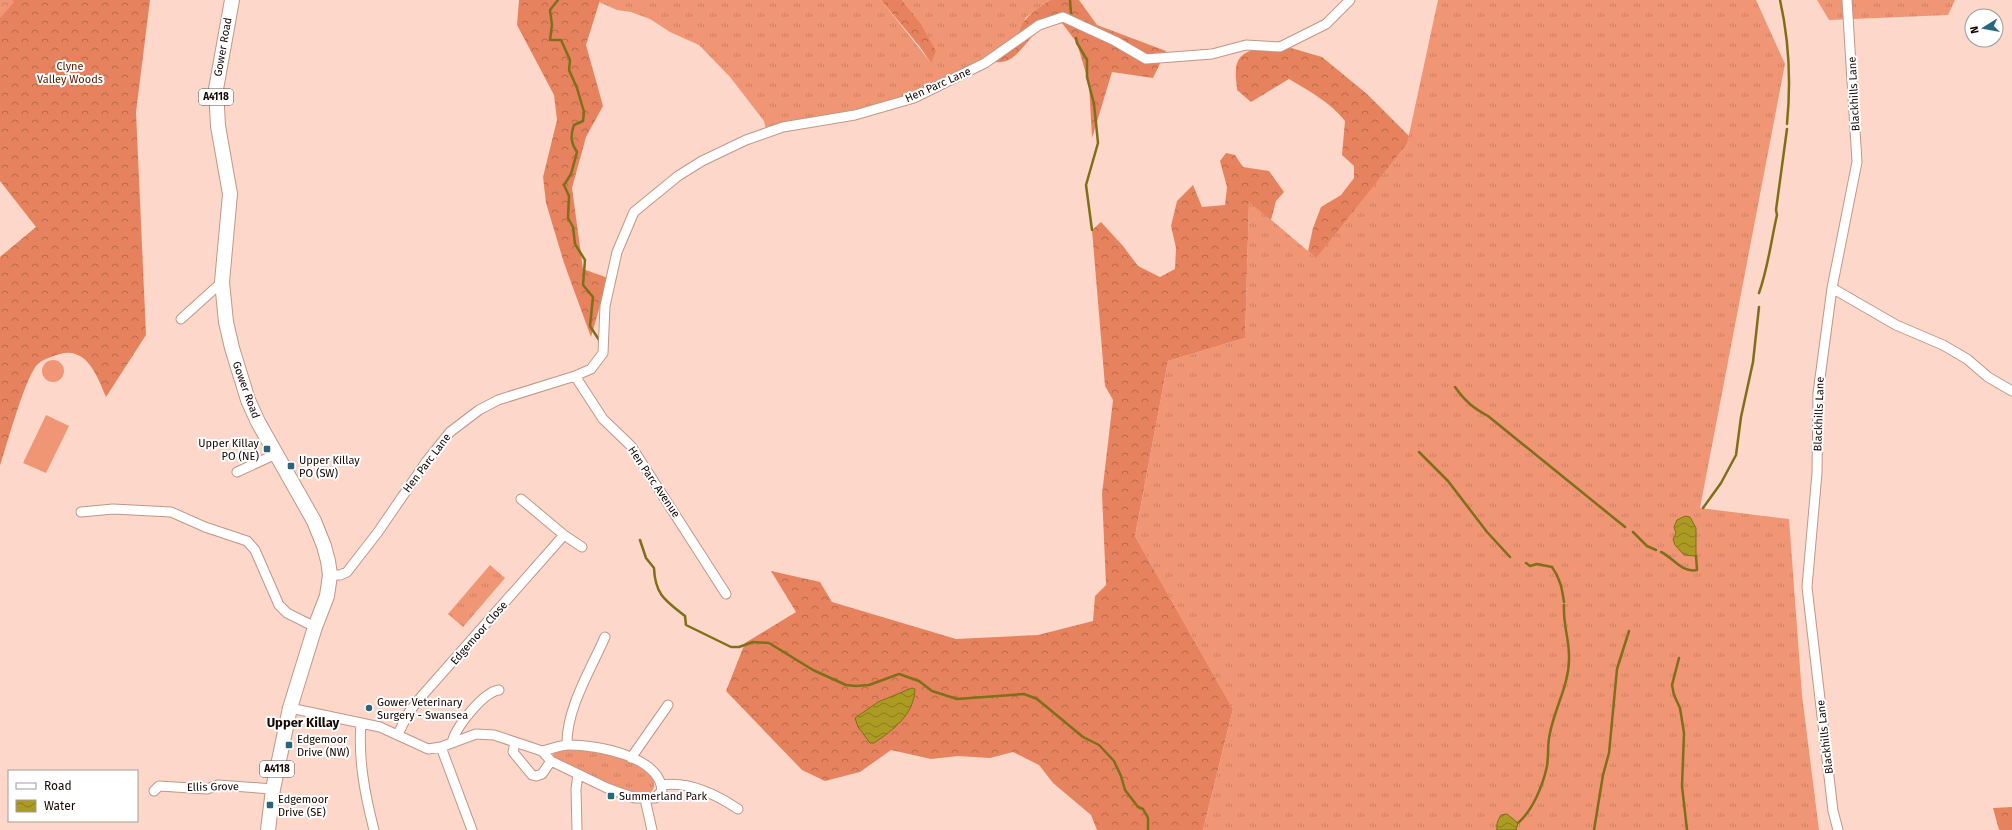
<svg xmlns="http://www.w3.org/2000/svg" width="2012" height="830" viewBox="0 0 2012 830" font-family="'Fira Sans',sans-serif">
	<defs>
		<pattern id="grass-tufts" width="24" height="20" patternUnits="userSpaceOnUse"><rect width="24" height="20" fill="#f09675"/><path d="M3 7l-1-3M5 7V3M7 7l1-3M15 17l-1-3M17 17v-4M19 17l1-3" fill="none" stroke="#cd8064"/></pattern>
		<pattern id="forest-crowns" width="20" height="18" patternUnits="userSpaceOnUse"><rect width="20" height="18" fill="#e6835e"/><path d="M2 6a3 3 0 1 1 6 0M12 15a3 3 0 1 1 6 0" fill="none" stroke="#b9694b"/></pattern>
		<pattern id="park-crowns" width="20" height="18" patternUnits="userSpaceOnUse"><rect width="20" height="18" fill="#f09675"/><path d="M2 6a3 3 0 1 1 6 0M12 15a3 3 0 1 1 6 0" fill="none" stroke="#cd8064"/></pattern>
		<pattern id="water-waves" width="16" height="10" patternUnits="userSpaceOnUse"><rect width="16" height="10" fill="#ac9b23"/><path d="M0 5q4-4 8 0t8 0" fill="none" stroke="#8b7c1c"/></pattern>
	</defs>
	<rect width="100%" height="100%" fill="#fdd8ca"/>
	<path fill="url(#grass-tufts)" d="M600,0H881L931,63L919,21L902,0H1050L1026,17L1018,37L971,67L929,87L900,99L867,107L766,129L764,121L730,77L699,45L670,32L650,19L631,12L617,10L599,2Z
		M1438,0H1756L1785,64L1700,508L1789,519L1802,695L1819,830H1203L1233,709L1135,536L1168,361L1245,338L1249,201L1315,257L1407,144Z
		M1817,0H1955L1948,15L1829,20Z
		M490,565L505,578L463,627L448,614Z
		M569,748C598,752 624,755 648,773C656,779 657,791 646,795C639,796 634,794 628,792L554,758L553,752Z"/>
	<path fill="url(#forest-crowns)" d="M0,0H150L136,112L146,335L106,397C98,378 87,346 60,354C53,356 43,359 38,364C26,374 6,448 0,466V257L36,227L0,181Z
		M519,0H600L586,45L603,106L586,137L572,188L583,269L608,278L591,337L564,263L546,203L543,177L557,120L554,95L517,25Z
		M881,0H902L919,21L936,51L931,63L920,47Z
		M1050,0H1079L1097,25L1166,51L1153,78L1112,72L1092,138L1089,84L1077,43L1062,23C1056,25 1047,26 1041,29C1025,39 1017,65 995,62L1018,44C1018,19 1032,13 1050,0Z
		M1291,48L1322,57L1367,94L1409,136L1407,144L1316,258L1308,251L1313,228L1321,207L1341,195L1354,178V166L1342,155L1345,121C1330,102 1309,91 1289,79L1251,102L1237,90C1237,84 1235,77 1236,71C1236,43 1272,49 1291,48Z
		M1226,153L1235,155L1243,167L1269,171L1284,192L1276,201L1271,220L1249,202L1245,338L1168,361L1135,536L1233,709L1203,830H1097L1091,815L1053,783L1039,765L1013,752L990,758L958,756L931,759L891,750L860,772L825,781L802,770L726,691L745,643L796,612L771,571L820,582L832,602L956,639L1038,635L1093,621L1095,596L1106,585L1102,494L1113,400L1105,386L1092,230L1101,222L1123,246L1138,266L1160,277L1175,269L1176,248L1171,226L1177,201L1193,185L1202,207L1225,205L1227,187L1220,161Z
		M2012,807V830H1999L1993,808Z"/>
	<path fill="url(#park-crowns)" d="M0,0H12L14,2L0,18Z"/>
	<path fill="#f09675" d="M42 371a11 11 0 1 1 22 0a11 11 0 1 1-22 0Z
		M46,415L69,426L46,473L23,463Z"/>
	<path fill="url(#water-waves)" stroke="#7f6f19" d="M1685,516L1690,517L1696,528V556L1684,555L1675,545L1673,539L1676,533L1674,527L1677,520Z
		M912,688L915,689C914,715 893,730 874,743H870L858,727L855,718L878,702Z
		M1507,814L1518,823L1516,830H1497C1496,824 1498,820 1501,815Z"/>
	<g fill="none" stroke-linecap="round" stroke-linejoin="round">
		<path stroke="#7f6f19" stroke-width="2.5" d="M558,0L550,10L552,25L550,40H561L570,60L569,70L577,88L584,112L583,121L574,125C570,136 571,143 577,152L571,174L564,185L569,196L568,218L573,227L575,244L585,260L583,285L593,297L590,326L601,343
			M1070,0L1071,13
			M1780,0C1789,40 1791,83 1787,124
			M1076,38L1077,43L1087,60V77L1094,104L1096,123L1098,143L1086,185L1092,230
			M1759,293C1768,268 1771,241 1777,215L1776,210L1787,129
			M1455,387C1465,401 1473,408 1488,416L1625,527
			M1419,452L1448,481L1487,532L1510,557
			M1703,508L1721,483L1736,455L1741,417L1753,362L1759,307
			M1633,532L1647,546L1656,550
			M640,540L646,558L654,568C655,595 666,601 685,616L686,625L731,647H739L753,642L769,643L813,670L846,685L856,686L869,685L899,674L919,681L932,691L957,699L1024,694L1037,699L1083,737L1099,745L1114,761L1121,776L1125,790L1138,807L1143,809L1148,818V830
			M1661,552C1674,558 1681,573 1697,570L1696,556
			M1526,563L1530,566L1537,564L1552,567C1560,578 1562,588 1564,602
			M1679,658L1672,685L1674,695L1680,708L1684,733L1682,786L1687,830
			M1518,823C1533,810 1543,785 1547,766C1549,755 1547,744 1550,733C1555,707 1570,683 1569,656C1569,638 1563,625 1564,605
			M1594,830L1603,775L1609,753L1617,669L1629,631"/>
		<defs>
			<path id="minor" d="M1832,288L1896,325L1943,345L1967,359L1988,377L2012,391
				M181,319L222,282
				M575,376L603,419L631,446L726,594
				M237,472L276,454
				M521,499L564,535L582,547
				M81,512L113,509L171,512L205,527L247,541L255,550L279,605L287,613L315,627
				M330,575H340L347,572L378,532L426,462L450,432L479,410L498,400L575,376L591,369L603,353L605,306L617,252L634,212L678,176L702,161L746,140L783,127L855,115L914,98L985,63L1039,25L1063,17L1115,41L1146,59L1212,54L1246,45L1280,47L1326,24L1350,0
				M290,708L380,727L428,749L441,747L476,734L494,735L542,751L551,761L607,788L635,798H655L662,791C660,756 597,745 569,745C561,745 551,749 542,751
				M361,723C358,759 365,795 374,830
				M398,734L409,712L421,697L564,535
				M515,742L513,752L532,775L536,776L542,774L551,761
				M452,743C455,728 483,692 499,690
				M567,745C566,709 591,669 605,637
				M441,747L472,830
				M631,758L668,705
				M662,785C688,781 717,795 738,809
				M154,791L159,786L207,789L218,785L273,789
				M645,799L652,830
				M577,830L576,789L578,774
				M1838,830L1833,811L1807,587L1817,473L1818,393L1832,288L1857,162L1847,0"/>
			<path id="primary" d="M232,0L216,89L218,126L230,194L222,282L226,322L232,348L248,400L258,422L314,521L324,546L328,561L330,575L327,596L315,627L290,708L273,789L268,830"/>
		</defs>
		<use href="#minor" stroke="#c29686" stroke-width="11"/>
		<use href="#primary" stroke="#c29686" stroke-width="16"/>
		<use href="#minor" stroke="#fff" stroke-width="9"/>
		<use href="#primary" stroke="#fff" stroke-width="14"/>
	</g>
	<g fill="#26677b" stroke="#fff" stroke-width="1.5">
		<rect x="263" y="445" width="8" height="8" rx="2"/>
		<rect x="287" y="462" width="8" height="8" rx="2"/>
		<circle cx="369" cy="708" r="4"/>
		<rect x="285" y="741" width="8" height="8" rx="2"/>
		<rect x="607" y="792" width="8" height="8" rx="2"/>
		<rect x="266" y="801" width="8" height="8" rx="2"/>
	</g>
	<g text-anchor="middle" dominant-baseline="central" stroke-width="4" stroke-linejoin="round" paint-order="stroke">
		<g fill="#fff" stroke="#5b514f" stroke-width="1">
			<rect x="199" y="89" width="34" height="16" rx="3"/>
			<rect x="260" y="761" width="34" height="16" rx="3"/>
		</g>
		<g font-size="10" font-weight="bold" fill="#150703">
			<text x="216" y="97">A4118</text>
			<text x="277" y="769">A4118</text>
		</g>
		<g font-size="11" fill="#150703" stroke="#fff">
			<text transform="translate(223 47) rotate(-80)">Gower Road</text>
			<text transform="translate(938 85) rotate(-24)">Hen Parc Lane</text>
			<text transform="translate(1854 94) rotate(-93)">Blackhills Lane</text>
			<text transform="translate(246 390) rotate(70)">Gower Road</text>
			<text transform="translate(1819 414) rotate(-88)">Blackhills Lane</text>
			<text transform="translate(427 463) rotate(-53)">Hen Parc Lane</text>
			<text transform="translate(654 482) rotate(56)">Hen Parc Avenue</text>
			<text transform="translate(479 633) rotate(-49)">Edgemoor Close</text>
			<text transform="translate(1825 737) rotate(-97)">Blackhills Lane</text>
			<text transform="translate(213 787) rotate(-1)">Ellis Grove</text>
		</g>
		<g font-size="11" fill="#551700" stroke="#fff">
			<text x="70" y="66">Clyne<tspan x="70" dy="13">Valley Woods</tspan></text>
		</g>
		<g font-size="11" fill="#150703" stroke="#fff" text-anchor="start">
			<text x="259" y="443" text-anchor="end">Upper Killay<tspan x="259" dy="13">PO (NE)</tspan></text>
			<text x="299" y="460">Upper Killay<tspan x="299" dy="13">PO (SW)</tspan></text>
			<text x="377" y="702">Gower Veterinary<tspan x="377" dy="13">Surgery - Swansea</tspan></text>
			<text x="297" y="739">Edgemoor<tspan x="297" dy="13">Drive (NW)</tspan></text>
			<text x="619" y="796">Summerland Park</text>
			<text x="278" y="799">Edgemoor<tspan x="278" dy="13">Drive (SE)</tspan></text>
		</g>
		<g font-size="13" font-weight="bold" fill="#150703" stroke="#fff">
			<text x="303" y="722">Upper Killay</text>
		</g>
	</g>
	<rect x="8" y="770" width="130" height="52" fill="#ffffff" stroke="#a19c9a"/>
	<rect x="16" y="783" width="20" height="6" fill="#ffffff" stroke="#a19c9a"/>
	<text x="44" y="790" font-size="12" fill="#150703">Road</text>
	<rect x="16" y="800" width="20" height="12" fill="url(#water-waves)" stroke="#a19c9a"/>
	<text x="44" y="810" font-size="12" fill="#150703">Water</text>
	<g transform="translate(1984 28) rotate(259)"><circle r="19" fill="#ffffff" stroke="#a19c9a"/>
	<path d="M0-3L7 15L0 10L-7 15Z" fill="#26677b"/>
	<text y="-6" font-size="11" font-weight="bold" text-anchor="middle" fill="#150703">N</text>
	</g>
</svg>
